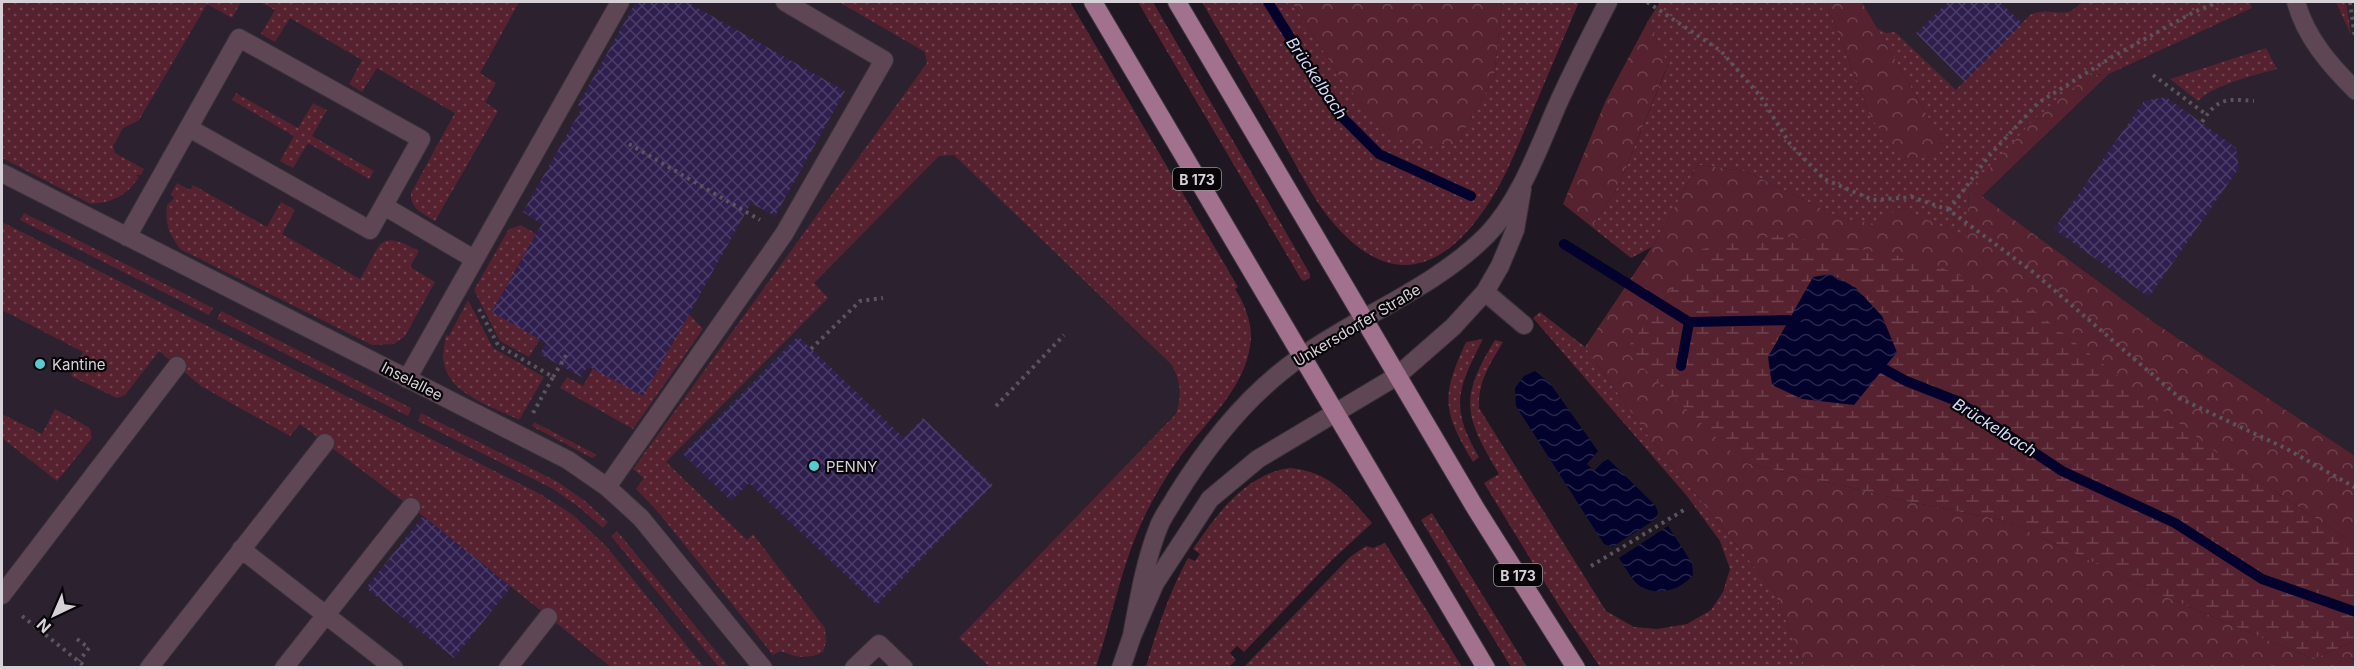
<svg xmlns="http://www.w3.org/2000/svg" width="2357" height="669" viewBox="0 0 2357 669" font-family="Inter,sans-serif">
	<defs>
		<pattern id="grass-dots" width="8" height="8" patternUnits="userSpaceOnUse" patternTransform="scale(1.5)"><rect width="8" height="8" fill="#572230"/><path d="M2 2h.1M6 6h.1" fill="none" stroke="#6e414d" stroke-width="1.8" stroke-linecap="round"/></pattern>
		<pattern id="forest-crowns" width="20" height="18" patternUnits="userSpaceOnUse" patternTransform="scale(1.5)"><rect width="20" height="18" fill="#572230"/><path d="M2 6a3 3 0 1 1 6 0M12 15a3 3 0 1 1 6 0" fill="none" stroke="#6e414d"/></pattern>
		<pattern id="wetland-marsh" width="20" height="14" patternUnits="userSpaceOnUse" patternTransform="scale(1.5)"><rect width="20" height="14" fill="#572230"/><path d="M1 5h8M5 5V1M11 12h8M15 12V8" fill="none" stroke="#6e414d"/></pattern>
		<pattern id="water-waves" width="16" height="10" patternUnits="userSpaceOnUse" patternTransform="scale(1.5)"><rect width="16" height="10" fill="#03022c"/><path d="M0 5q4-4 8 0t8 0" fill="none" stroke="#27264a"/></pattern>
		<pattern id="building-cross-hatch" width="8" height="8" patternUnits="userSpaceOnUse" patternTransform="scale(1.5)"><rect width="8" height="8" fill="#2e1f4f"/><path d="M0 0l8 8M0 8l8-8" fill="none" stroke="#4c3e68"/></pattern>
	</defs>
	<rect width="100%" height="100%" fill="#1f1822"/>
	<path fill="#2b212f" d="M2,2H1030L1225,307L1159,472L1084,667H2Z
		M1862,2H2177L1947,150Z
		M2250,2H2355V456L2155,323L1982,196L2109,74L2252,8Z"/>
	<path fill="url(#grass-dots)" d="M2,2H241L232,18L207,4L139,120L123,128L113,146L115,153L144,169L141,175H136L139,177C126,196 114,202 91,204L2,158Z
		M260,2H519L480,73L496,83L485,102L498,111L435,221C423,213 410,209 411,193L455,113L377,68L362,92L349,84L362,60L290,18L275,42L261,34L275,10Z
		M839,2H1070L1238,287L1235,289C1245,304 1254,327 1250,346C1244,387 1211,417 1186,449C1171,468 1158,490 1147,511C1122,561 1113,615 1096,667H990L959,638L1176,414C1182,396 1181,382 1172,365L954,155L939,156L814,283L828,298L666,462L747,540L753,534L825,628L826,642L823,652C807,660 796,657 780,651L773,655L659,513L636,489L644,478L633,469L927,63L925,52Z
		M1138,2H1153L1310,274V278L1304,281L1301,279Z
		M1202,2H1292L1338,74L1456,145L1494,78L1502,2H1579C1563,39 1547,77 1531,115C1519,143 1507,175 1490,201C1439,281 1381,288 1323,210C1306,186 1292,157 1277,131C1252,88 1227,45 1202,2Z
		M1660,2H1826L1871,118L1947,150L1877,28L1886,33L1895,32L1956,90L2030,15C2047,7 2057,16 2071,11C2075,9 2079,4 2083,2H2250L2252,8L2109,74L2090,75L1969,191L1967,238L1900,208L1875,225L1841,218L1745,171L1698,165L1652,247L1631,258L1592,227L1619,185L1668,65L1648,21Z
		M2336,2H2346L2351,35Z
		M2266,48L2277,69C2255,75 2213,85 2198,101L2170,79Z
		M236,93L298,128L313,103L327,110L312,136L374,171L369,179L308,143L293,168L280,161L294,136L232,100Z
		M177,183L190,190L193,185L267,227L281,202L295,210L282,234L360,279C382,246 375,227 419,251L410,267L435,282L405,336L394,344L372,345L180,249C169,233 165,226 167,205L174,198L171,194Z
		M24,213L213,308L209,315L20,220Z
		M2,222L542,495L573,515L606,546L704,667H611L423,516L300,424L290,436L201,386L159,351L125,395L117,398L71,376L83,352L2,310Z
		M521,225L536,234L492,311L540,339L529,357L500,341L474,290L509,229Z
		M468,300L493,348L544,377L519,420C492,406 446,394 443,358C443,351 445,342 446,335L449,336Z
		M221,311L411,408L408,416L217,319Z
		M1540,312L1585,347L1646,433L1774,591L1805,667H1600L1558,604L1484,483L1499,474C1465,416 1458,400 1495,340L1503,342C1490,364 1478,381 1479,408L1606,611L1634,627L1657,629L1687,624L1711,610L1723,592L1730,569L1720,541L1687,496L1533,318Z
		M689,314L703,329L633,429L560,388L567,377L583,386L593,368L643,396Z
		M1483,339C1458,388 1449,407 1479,457L1473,462C1442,410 1441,397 1466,342Z
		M55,409L90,428L92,438L57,481L2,438V414L42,434Z
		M421,413L558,482L585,501L608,522L603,528L579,507L553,489L418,421Z
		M534,422L597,455L592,458L532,426Z
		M1290,468C1330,472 1347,494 1372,523L1333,559L1244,652L1237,646L1230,653L1236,660L1229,667H1146C1157,629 1169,593 1188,558L1195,561L1200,554L1193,549C1217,514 1245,474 1290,468Z
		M1432,513L1527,667H1511L1421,520Z
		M617,531L729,667H719L611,536Z
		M1385,543L1462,667H1244L1350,557L1366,546L1373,548Z"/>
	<path fill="url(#forest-crowns)" d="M1292,2H1502L1494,78L1456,145L1424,147L1385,135L1338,74Z
		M1826,2H1862L1947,150L1906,163L1871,118Z
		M1648,21L1668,64L1619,185L1592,227L1563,204L1606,100Z
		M2109,74L1982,196L2155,323L2355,456V544L2225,459L1779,235L1742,462L1911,502L2007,521L2164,596L2313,659L2355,641V667H1805L1774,591L1646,433L1585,347L1652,247L1698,165L1745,171L1841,218L1875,224L1900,208L1967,237L1969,191L2034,119L2090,75Z"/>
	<path fill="url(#wetland-marsh)" d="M1779,235L1922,260L2019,299L2225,459L2355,544V641L2313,659L2164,596L2007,521L1911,502L1742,462L1625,351L1702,249Z"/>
	<path fill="url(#water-waves)" d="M1831,274L1856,288L1882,316L1897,352L1854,405L1802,399L1772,385L1768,357L1813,277Z
		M1535,371L1549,382L1598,451L1587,464L1594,471L1607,458L1655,505L1658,512L1656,519L1612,547L1604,544L1516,406L1515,388L1524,376Z
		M1668,526L1692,563L1693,575C1680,592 1651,598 1635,582C1629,575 1624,565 1619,558Z"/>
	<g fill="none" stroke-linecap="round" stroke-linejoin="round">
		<path stroke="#03022c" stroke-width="10" d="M1268,2L1336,111L1379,154L1471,196
			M1564,244L1689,322L1788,320L1798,326
			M1871,362L1906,381L1957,401L2062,471L2175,523L2262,579L2356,612
			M1681,366L1689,322"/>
	</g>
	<path fill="url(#building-cross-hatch)" d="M636,2H687L845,91L775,216L751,203L643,396L588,366L581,377L540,354L546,343L492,312L542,224L523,212L582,108L578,105Z
		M1948,2H2000L2022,23L1964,81L1916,33Z
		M2166,97L2236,148L2239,168L2149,297L2054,229L2144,101Z
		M798,336L904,438L923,418L993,485L877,605L749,483L731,501L683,454Z
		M423,516L511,587L454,658L366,588Z"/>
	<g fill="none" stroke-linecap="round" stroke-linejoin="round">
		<defs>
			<path id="minor" d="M2296,2C2306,38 2330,65 2356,91
				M2,173L568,460L607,487L641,518L763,668
				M384,206L474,259
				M127,237L239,38L421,139L370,230L189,128
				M1485,292L1524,325
				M407,379L620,2
				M607,487L784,234L884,60L785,2
				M241,549L394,668
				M2,595L177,366
				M1132,636C1139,598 1145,561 1159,526C1163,516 1170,507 1175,498C1207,446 1250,392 1301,357C1362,314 1434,288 1487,235C1519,202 1538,150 1556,108C1572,72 1590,37 1608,2
				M149,668L325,443
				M284,668L411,507
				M508,668L548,617
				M854,668L879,644L904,668
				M1121,668L1132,636L1155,583L1210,499L1258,459L1397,376L1453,327L1485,292L1500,266L1515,230L1522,189"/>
			<path id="major" d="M1093,2L1486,668
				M1177,2L1476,509L1576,668"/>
		</defs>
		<use href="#minor" stroke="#39323b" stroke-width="20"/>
		<use href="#major" stroke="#39323b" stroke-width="20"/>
		<path stroke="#5a545d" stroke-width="4" stroke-dasharray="3 4.5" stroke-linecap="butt" d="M1647,2L1721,51L1761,97L1790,144L1824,179L1873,200L1912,197L1949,210L2033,272L2181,399L2285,448L2356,488
			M2350,2L2355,38
			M2153,75L2207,115
			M2202,122C2218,97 2227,99 2254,101
			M629,144L760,220
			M1949,210L1988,157L2038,103L2112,57L2194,12L2218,2
			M479,309L498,345L553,377L533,413
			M811,349L860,301L883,298
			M553,377L567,354
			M996,406L1064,335
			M1591,566L1684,510
			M22,616L87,668
			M77,639L89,648L79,661"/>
		<use href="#minor" stroke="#5e4654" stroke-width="18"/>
		<use href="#major" stroke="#a1718e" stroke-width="18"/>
	</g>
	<g fill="#51ccd3" stroke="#070508" stroke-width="2">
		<circle cx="40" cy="364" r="6"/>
		<circle cx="814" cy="466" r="6"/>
	</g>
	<g text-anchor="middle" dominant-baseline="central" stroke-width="4.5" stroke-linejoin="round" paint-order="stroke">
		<g fill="#070508" stroke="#989399" stroke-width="1.5">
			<rect x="1173" y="168" width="48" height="22" rx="4.5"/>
			<rect x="1494" y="564" width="48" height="22" rx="4.5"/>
		</g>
		<g font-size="14" font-weight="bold" fill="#d6d0d7">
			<text x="1197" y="179">B 173</text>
			<text x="1518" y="575">B 173</text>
		</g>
		<g font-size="15" fill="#d6d0d7" stroke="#070508">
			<text transform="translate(1357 325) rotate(-31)">Unkersdorfer Straße</text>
			<text transform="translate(412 381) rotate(27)">Inselallee</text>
		</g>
		<g font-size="15" fill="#d6d0d7" stroke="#070508" text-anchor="start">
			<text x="52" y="364">Kantine</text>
			<text x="826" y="466">PENNY</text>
		</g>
		<g font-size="16" font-style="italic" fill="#d1dbfb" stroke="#070508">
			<text transform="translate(1317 78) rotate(56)">Brückelbach</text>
			<text transform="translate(1995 427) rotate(32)">Brückelbach</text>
		</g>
	</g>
	<rect width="2357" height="669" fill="none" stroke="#d6d0d7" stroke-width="6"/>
	<g transform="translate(54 615) rotate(224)" stroke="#070508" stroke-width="4.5" paint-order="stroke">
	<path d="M0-4.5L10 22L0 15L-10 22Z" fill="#d6d0d7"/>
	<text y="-9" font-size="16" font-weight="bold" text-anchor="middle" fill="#d6d0d7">N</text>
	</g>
</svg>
